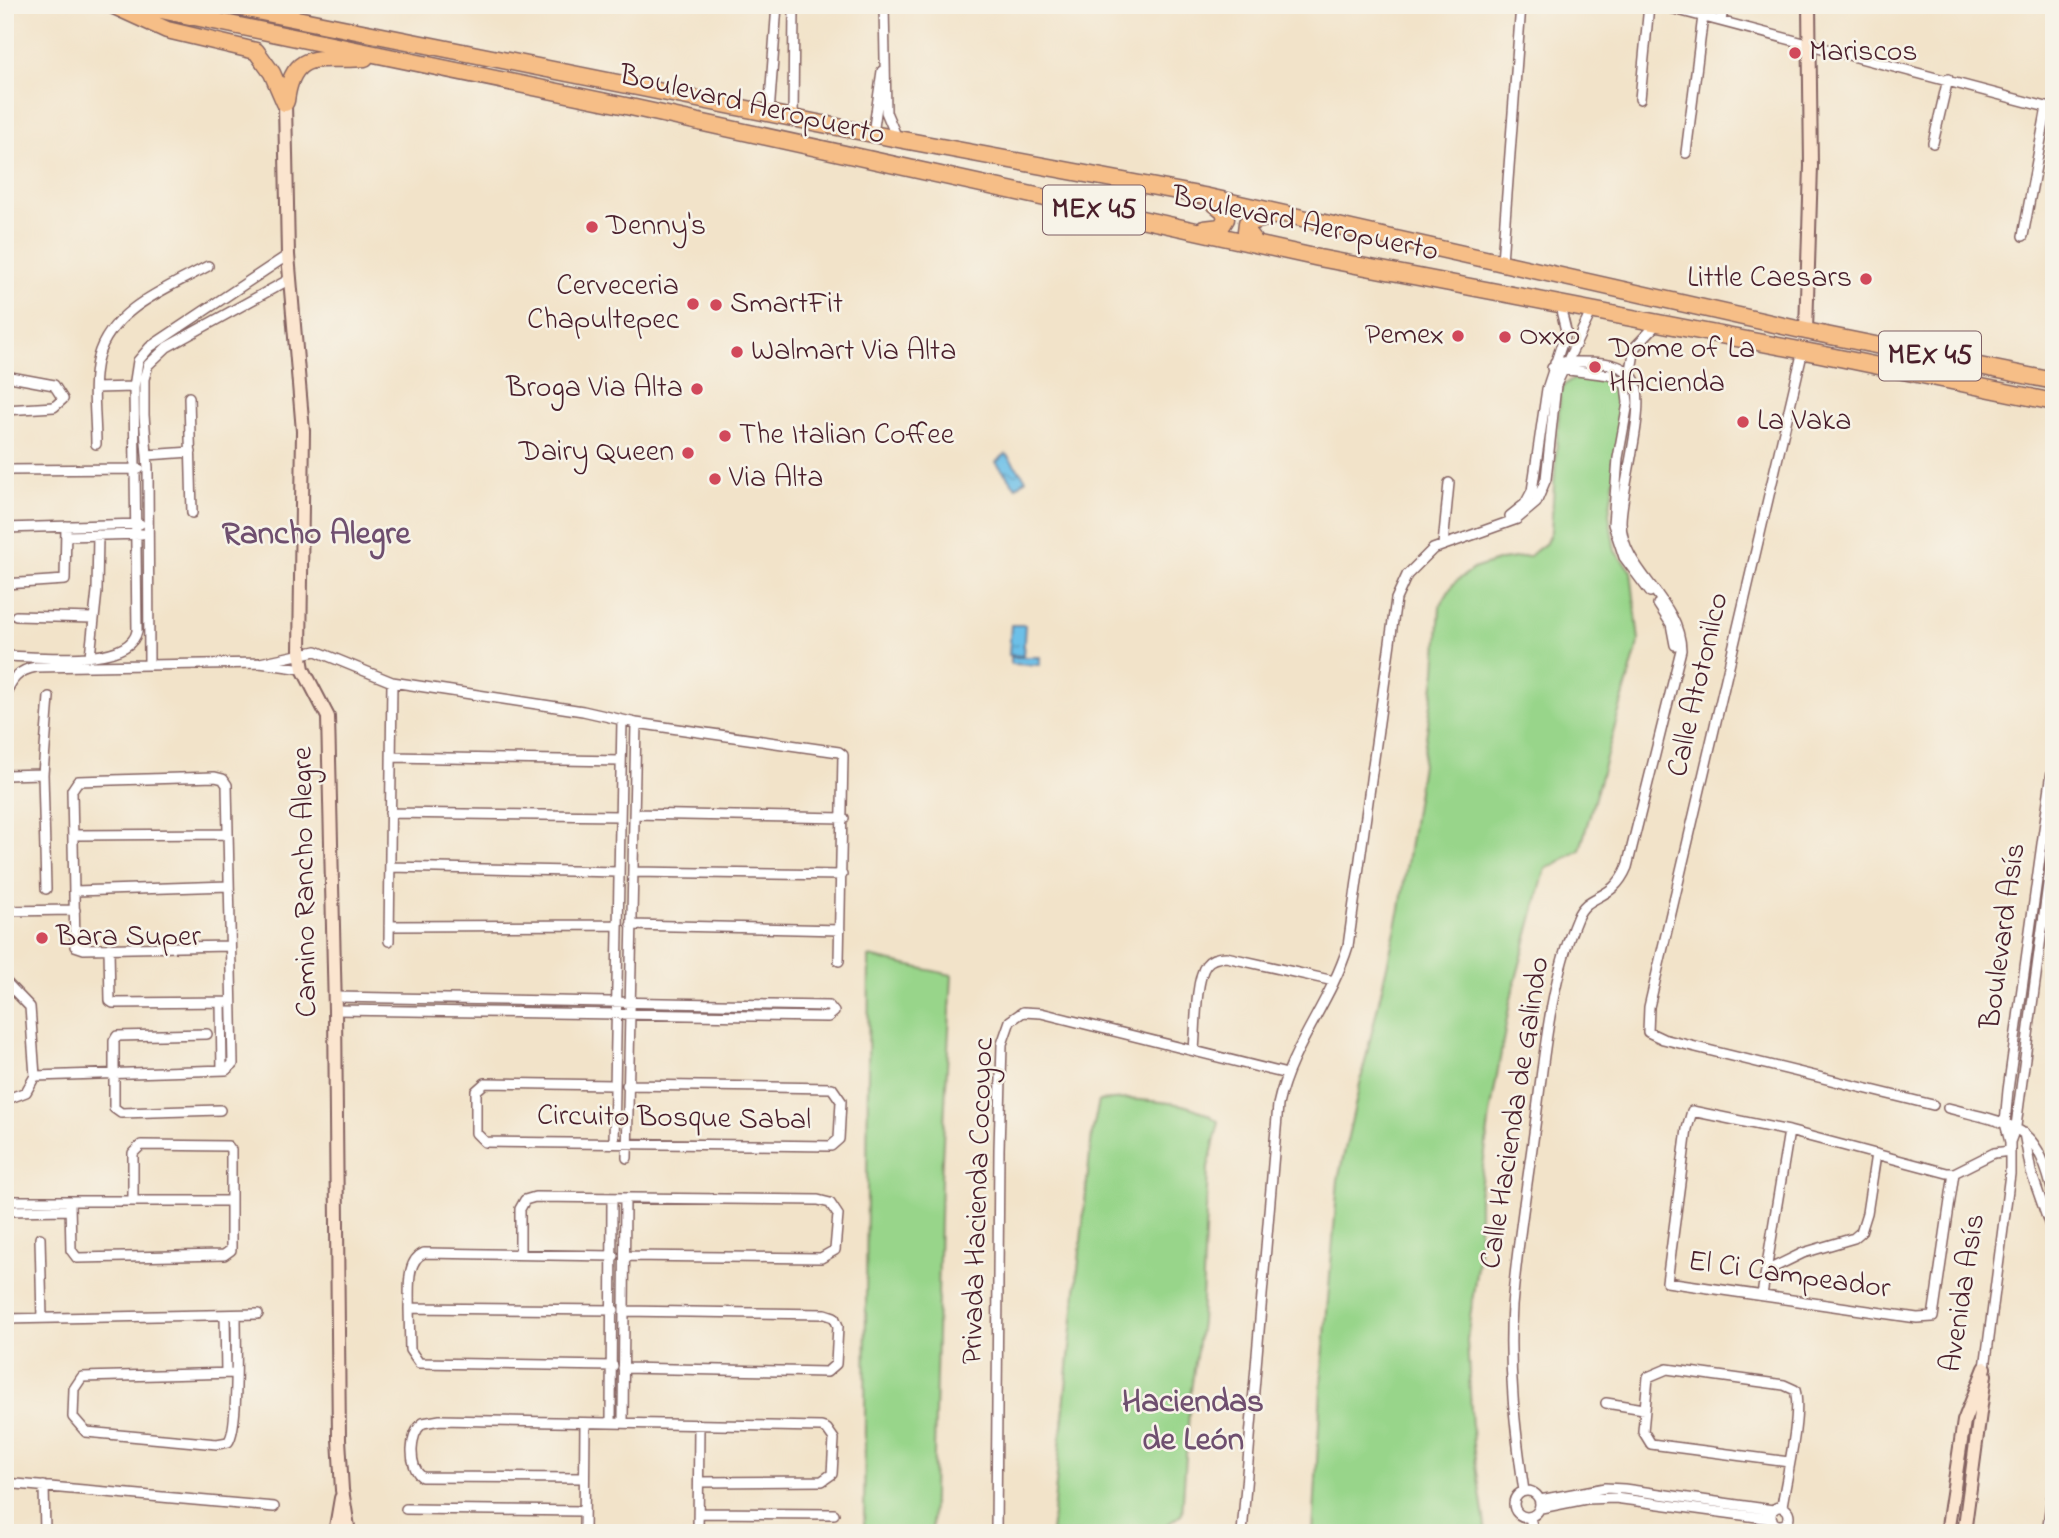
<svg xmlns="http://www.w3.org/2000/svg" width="2059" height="1538" viewBox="0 0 2059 1538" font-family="'Indie Flower',sans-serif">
	<defs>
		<pattern id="water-ripples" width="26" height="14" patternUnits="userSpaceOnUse" patternTransform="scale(1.75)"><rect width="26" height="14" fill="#6cc0e8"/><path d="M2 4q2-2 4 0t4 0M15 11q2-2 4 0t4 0" fill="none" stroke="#5b9bbc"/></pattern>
	</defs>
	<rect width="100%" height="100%" fill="#f7f3e8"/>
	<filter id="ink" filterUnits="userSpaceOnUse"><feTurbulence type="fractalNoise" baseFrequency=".0143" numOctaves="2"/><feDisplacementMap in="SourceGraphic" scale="14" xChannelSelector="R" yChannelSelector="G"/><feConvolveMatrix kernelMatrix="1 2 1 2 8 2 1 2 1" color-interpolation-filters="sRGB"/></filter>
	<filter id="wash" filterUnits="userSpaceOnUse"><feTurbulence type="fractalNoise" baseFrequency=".00686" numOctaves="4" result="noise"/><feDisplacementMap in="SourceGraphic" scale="28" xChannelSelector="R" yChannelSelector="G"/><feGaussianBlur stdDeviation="1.57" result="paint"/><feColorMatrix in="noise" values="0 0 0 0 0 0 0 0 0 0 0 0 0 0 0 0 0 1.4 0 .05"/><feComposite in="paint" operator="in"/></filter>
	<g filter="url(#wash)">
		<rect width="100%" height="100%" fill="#f2e3c9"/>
		<path fill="#98d58a" stroke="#717a5a" stroke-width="2" d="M1577,377L1618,382L1626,396L1609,514L1615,551L1631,571L1639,641L1580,850L1546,869L1542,881L1510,1002L1490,1115L1479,1196V1251L1467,1340L1473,1445L1486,1533H1313L1322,1371L1338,1180L1400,909L1436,671L1440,606L1454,583L1473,569L1501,560L1529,556L1546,543L1551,531L1560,394L1564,385Z
			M869,957L952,975L941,1178L932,1533H864Z
			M1127,1099C1161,1102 1192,1101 1219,1122L1208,1168L1201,1322L1190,1397L1182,1514L1164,1527L1163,1533H1051L1092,1134L1099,1101Z"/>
		<path fill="url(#water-ripples)" stroke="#5b708a" stroke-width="2" d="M1006,454L1026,479L1016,487L996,462Z
			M1011,625H1025L1023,656L1009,655Z
			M1011,657H1040V665L1011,664Z"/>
	</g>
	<g filter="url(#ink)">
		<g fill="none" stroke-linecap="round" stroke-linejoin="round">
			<defs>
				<path id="street" d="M884,5L886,112L897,138
					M1659,5L2054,109
					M1721,20L1724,5
					M1640,99L1649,5
					M769,114L777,5
					M793,118L794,5
					M873,134L882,71
					M1933,143L1948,79
					M1686,153L1703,16
					M2023,236L2047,107
					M1502,261L1521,5
					M1803,350L1649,1007L1648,1032L1663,1039L1933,1105
					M1552,368L1610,375L1626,385L1628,403L1618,458L1613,524L1624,557L1650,592
					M5,376L54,385L63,399L54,407L5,410
					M1630,376L1635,347L1658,323
					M95,388L134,387
					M189,397L192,513
					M96,444C96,416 91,384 98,357C111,309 168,288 208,266
					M147,455L191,452
					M5,470L139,469
					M1510,516L1525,504L1532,491L1547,389L1566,331L1560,306
					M5,528L140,524
					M67,536L142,534
					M1443,545L1449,483
					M5,584L65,580L66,526
					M1658,604L1671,624L1675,645
					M16,616L93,618
					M5,656C35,656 130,668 137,631L134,387L138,361L150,347L288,255
					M90,656L97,591L98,535
					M149,663L148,468L144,415V379L148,365L167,347L290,279
					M260,663L316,651L392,682L583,711L636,723L627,1158
					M5,697C10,680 18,670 36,667L260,663L303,669
					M636,723L839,752L843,755L839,961
					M391,757L621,761
					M5,775L43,774
					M390,813L619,816
					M634,814L844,818
					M75,835L228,834
					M390,867L618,872
					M633,872L842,875
					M46,889L43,774L49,697
					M75,891L229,886
					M5,911L75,910
					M631,925L840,930
					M389,926L617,925
					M389,941L392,682
					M109,948L110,1001L113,1003L231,1002
					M5,981L30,1007L35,1076L26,1092L5,1100
					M335,997L829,1006L834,1012L828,1017L335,1010
					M221,1003L222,1070
					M207,1034L117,1036L114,1041V1108L121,1113L220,1110
					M1194,1050C1196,1030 1195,980 1206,965C1211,958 1219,957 1226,957L1334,981
					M35,1076L226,1070L233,1064L227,785L223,779L215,777L78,781L72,790L75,946L84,949L229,946
					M614,1085L485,1083L476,1091V1133L485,1142L831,1146L839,1139L841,1101L832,1088L627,1085
					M1948,1108C2017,1126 2037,1122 2054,1198
					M2024,1133L2031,1172L2054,1237
					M2010,1142L2016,1126L2054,839
					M614,1143L622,720
					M1954,1173L1933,1317L1917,1318L1667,1282L1687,1129L1692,1111L1789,1131L1947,1173H1954L1994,1153L2010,1151
					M5,1201H231
					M70,1202L71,1250L77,1258L224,1255L231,1250V1150L228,1146L141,1145L133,1153V1200
					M5,1211L70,1210
					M40,1238L42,1318
					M520,1254V1209L525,1200L535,1197L818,1200L830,1203L838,1215L835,1250L821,1258L625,1256
					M1766,1271L1803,1253L1854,1238L1861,1232L1867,1213L1876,1154
					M1762,1295L1789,1131
					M409,1308C410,1291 405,1261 424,1253L614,1256
					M225,1315L226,1373
					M5,1319L258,1314
					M613,1366L419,1363L410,1350L409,1308L614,1310
					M623,1368L827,1372L836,1364L838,1326L834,1317L825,1314L624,1311
					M1985,1368L2010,1174V1142L2005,1123L2008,1090L2054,757
					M235,1373L82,1377L74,1389L73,1417L86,1432L217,1444L228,1442C239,1431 236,1336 236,1315
					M1606,1403L1644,1409
					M611,1423L612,1198
					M623,1423L625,1199
					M584,1478L422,1477C408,1466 409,1434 423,1423L440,1420L821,1427L827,1429L834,1439L832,1474L822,1481L699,1482
					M5,1483L274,1507
					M44,1486L45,1533
					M1514 1504a13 13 0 1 1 26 0a13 13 0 1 1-26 0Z
					M1524,1491C1515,1429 1508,1368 1512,1306C1517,1246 1527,1186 1535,1126C1544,1057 1550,982 1577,918C1588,891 1612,903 1627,867L1681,650C1680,599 1621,571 1621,522C1621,487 1650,399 1632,376C1617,357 1575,363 1555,362
					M1540,1500L1605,1488L1624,1489L1773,1510
					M1782,1506C1786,1479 1802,1414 1795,1390L1784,1385L1667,1369L1648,1377L1643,1431L1651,1444L1789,1462
					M1771 1516a9 9 0 1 1 18 0a9 9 0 1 1-18 0Z
					M1541,1508L1586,1499L1615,1498L1772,1519
					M406,1509L584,1511
					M699,1513L834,1514
					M1530,1518L1534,1533
					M584,1533L585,1423
					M698,1533L699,1425
					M996,1533L999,1149L1002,1044L1010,1021L1023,1012L1041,1013L1287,1074
					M1242,1533L1278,1105C1290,1048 1331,1002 1348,946L1396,599L1407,575L1433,549L1517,519L1536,503L1546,479L1556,385L1591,312
					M2047,1533L2054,1480"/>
				<path id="secondary" d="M285,103L288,255L303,431L300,652L303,669L328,717L335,1010L339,1439L342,1490L349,1533
					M1806,331L1811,166L1809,5
					M335,1533L341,1498
					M1947,1533L1964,1421L1985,1368
					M1964,1533L1985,1375"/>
				<path id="highway" d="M112,5L167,30L256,51L272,73L285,103
					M137,5L626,106L1319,258L1820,354L2054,402
					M227,5L898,139L1204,196L1806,331L2054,381
					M286,101C293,46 322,62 365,58
					M1204,229L1221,227L1226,219L1224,211L1209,199
					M1256,244L1246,231L1247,223L1276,215"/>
			</defs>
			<use href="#street" stroke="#856462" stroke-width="12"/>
			<use href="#secondary" stroke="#856462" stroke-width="16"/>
			<use href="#highway" stroke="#856462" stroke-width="19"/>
			<use href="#street" stroke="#fff" stroke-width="9"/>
			<use href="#secondary" stroke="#fbe5cf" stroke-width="12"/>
			<use href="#highway" stroke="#f6be87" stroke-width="16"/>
		</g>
	</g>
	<g fill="#d1495b" stroke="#f7f3e8" stroke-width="2.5">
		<circle cx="1795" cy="53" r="7"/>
		<circle cx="592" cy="227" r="7"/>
		<circle cx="1866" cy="279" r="7"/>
		<circle cx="693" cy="304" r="7"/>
		<circle cx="716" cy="305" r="7"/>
		<circle cx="1458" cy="336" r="7"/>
		<circle cx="1505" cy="337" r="7"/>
		<circle cx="737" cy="352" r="7"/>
		<circle cx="1595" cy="367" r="7"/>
		<circle cx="697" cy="389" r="7"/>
		<circle cx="1743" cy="422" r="7"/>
		<circle cx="725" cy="436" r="7"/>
		<circle cx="688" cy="453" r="7"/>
		<circle cx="715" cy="479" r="7"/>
		<circle cx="42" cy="938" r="7"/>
	</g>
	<g text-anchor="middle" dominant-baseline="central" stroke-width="5" stroke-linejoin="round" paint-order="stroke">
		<g fill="#f7f3e8" stroke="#7e5f64" stroke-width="2">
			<rect x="1043" y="185.5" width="102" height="49" rx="5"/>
			<rect x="1879" y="331.5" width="102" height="49" rx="5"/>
		</g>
		<g font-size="28" font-weight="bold" fill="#4a1f2b">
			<text x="1094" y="210">MEX 45</text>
			<text x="1930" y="356">MEX 45</text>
		</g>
		<g font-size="30" fill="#4a1f2b" stroke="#f7f3e8" text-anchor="start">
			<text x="1809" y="53">Mariscos</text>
			<text x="606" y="227">Denny's</text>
			<text x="1852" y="279" text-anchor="end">Little Caesars</text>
			<text x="679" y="287" text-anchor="end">Cerveceria<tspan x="679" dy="34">Chapultepec</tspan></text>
			<text x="730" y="305">SmartFit</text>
			<text x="1444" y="336" text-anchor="end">Pemex</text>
			<text x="1519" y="337">Oxxo</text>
			<text x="1609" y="350">Dome of La<tspan x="1609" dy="34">HAcienda</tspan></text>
			<text x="751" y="352">Walmart Via Alta</text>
			<text x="683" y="389" text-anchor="end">Broga Via Alta</text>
			<text x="1757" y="422">La Vaka</text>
			<text x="739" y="436">The Italian Coffee</text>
			<text x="674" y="453" text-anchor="end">Dairy Queen</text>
			<text x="729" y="479">Via Alta</text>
			<text x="56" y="938">Bara Super</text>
		</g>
		<g font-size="30" fill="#4a1f2b" stroke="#f7f3e8">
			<text transform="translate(752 106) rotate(13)">Boulevard Aeropuerto</text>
			<text transform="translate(1305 225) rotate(12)">Boulevard Aeropuerto</text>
			<text transform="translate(1699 685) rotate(-77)">Calle Atotonilco</text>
			<text transform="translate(306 882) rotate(-91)">Camino Rancho Alegre</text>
			<text transform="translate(2004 936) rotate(-82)">Boulevard Asís</text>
			<text transform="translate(1516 1113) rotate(-81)">Calle Hacienda de Galindo</text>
			<text transform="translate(674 1119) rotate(1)">Circuito Bosque Sabal</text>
			<text transform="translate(979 1201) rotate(-88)">Privada Hacienda Cocoyoc</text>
			<text transform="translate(1789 1276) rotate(8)">El Ci Campeador</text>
			<text transform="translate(1964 1293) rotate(-81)">Avenida Asís</text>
		</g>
		<g font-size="33" font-weight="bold" fill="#6f4f6f" stroke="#f7f3e8">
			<text x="316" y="535">Rancho Alegre</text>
			<text x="1193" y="1403">Haciendas<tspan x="1193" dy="38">de León</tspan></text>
		</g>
	</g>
	<rect width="2059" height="1538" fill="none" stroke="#f7f3e8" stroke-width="28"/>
</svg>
